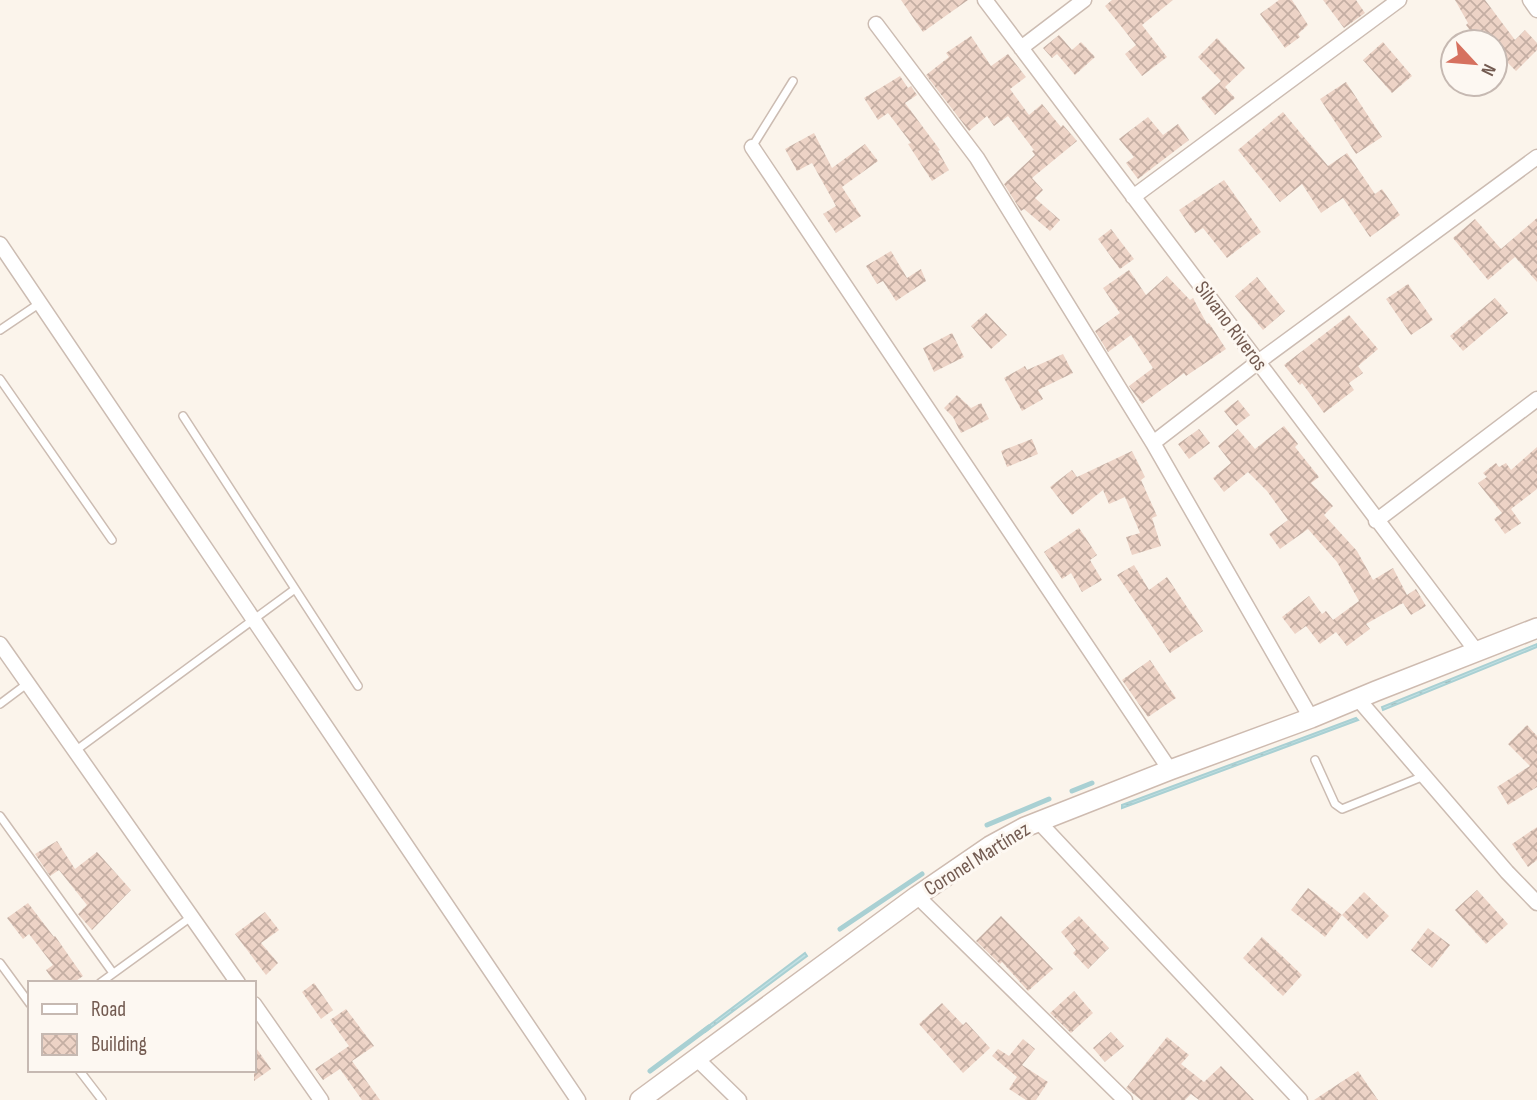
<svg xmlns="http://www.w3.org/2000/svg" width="1537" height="1100" viewBox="0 0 1537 1100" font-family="'Sofia Sans Condensed',sans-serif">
	<defs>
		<pattern id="water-ripples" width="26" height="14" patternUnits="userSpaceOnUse" patternTransform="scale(1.75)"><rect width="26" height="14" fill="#c1e0e3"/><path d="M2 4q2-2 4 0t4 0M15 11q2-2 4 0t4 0" fill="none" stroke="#a1b9ba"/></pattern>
		<pattern id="building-cross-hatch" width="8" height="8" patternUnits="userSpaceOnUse" patternTransform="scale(1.75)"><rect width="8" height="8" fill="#edd3c6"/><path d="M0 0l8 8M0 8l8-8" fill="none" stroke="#c4aea3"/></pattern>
	</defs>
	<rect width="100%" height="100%" fill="#fbf4eb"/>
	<path fill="url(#water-ripples)" stroke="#a9d0d3" stroke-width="2" d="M1537,644V647L1383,710L1382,707Z
		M1356,718L1358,720L1122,808V805Z
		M805,953L807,956L705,1032L703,1030Z"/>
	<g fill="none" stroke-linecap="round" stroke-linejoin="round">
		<path stroke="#a9d0d3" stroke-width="5" d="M1072,791L1092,783
			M987,825L1049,799
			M840,929L922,874
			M650,1071L709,1027"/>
	</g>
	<path fill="url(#building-cross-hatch)" d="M901,0H968L923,32Z
		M1112,0H1173L1142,25L1167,57L1142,76L1125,54L1136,45L1105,6Z
		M1279,0H1292L1308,25L1298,34L1300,37L1285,48L1260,14Z
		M1323,0H1356L1365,13L1344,28Z
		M1455,0H1485L1515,40L1525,30L1537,43V50L1516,71L1495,50V42H1479L1466,25L1468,23Z
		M1059,35L1072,50L1081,42L1095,57L1075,75L1057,54L1052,58L1043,48Z
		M971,36L991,66L1008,54L1026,77L1010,89L1029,115L1042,104L1061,127L1063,125L1077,141L1032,178L1043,190L1035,198L1060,220L1050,231L1024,209L1021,211L1004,184L1035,155L1032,151L1034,150L1008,116L994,126L987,116L969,131L926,75L949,57L946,53Z
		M1217,38L1245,68L1225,87L1235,98L1215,115L1201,98L1221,81L1198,57Z
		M1383,42L1412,76L1392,93L1363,60Z
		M900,76L908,88L911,86L917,95L905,103L940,150L938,151L949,170L932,181L908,144L911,143L888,113L878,120L864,98Z
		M1346,82L1382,137L1356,154L1320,99Z
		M1283,112L1328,166L1347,153L1375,194L1382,189L1400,215L1370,237L1343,198L1321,213L1302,184L1280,202L1238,150Z
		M1148,117L1163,135L1178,124L1189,140L1138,179L1126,163L1134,157L1119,139Z
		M814,133L832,168L865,144L878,161L842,187L861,216L836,233L823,214L836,206L812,163L797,171L785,149Z
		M1224,180L1261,232L1227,258L1203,228L1195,233L1179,210Z
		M1537,218V282L1515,257L1488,280L1453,238L1475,219L1501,249Z
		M1111,229L1134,259L1120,269L1098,239Z
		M891,251L907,278L921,269L926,281L896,301L883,281L877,284L866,266Z
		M1129,270L1146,295L1167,276L1190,300L1193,298L1207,324L1209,323L1226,349L1186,376L1184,373L1142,404L1129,386L1153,368L1131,335L1108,352L1095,331L1120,313L1103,288Z
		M1257,277L1285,311L1263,330L1235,296Z
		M1408,284L1433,320L1411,335L1386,299Z
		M1495,298L1508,313L1463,351L1450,336Z
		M986,313L1007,335L991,349L971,326Z
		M1349,315L1378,349L1358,366L1363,373L1349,383L1354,390L1324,413L1302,383L1300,385L1284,365Z
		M952,333L964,357L934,372L923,348Z
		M1063,354L1073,373L1038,390L1043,399L1022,411L1004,378L1025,366L1027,370Z
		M957,395L971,408L981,403L989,419L961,433L953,417L944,408Z
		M1238,400L1250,415L1236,426L1224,411Z
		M1284,426L1298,444L1295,447L1319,477L1311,483L1333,506L1324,515L1357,551L1373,580L1393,568L1407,595L1416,589L1426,606L1411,615L1403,603L1366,624L1370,629L1347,646L1336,632L1320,644L1306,626L1295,634L1282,617L1309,596L1322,614L1326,611L1333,620L1359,601L1337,562L1308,529L1280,549L1269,534L1288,520L1267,491L1248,472L1224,492L1213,478L1231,463L1218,446L1238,429L1255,449Z
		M1199,429L1210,443L1189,459L1178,444Z
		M1032,439L1038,454L1007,467L1001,451Z
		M1537,447V489L1511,509L1521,523L1505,534L1494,519L1502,513L1478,483L1487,477L1483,473L1496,463L1499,467L1506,463L1511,470Z
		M1132,451L1145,477L1141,480L1157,516L1152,518L1161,546L1132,555L1126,537L1140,533L1125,497L1109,504L1103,490L1072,515L1050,487L1072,470L1077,477Z
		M1079,528L1097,555L1090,560L1102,580L1082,592L1071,573L1062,579L1044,552Z
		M1134,565L1149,590L1167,577L1203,631L1170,653L1117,575Z
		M1150,660L1176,698L1148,717L1122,680Z
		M1527,725L1537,736V787L1508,805L1497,787L1530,766L1508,744Z
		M1537,827V860L1528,867L1512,844Z
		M57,841L75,869L97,852L131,890L92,930L78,914L87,905L59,870L50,876L35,854Z
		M1308,888L1342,915L1325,937L1291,910Z
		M1477,890L1508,924L1486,944L1455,910Z
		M1364,892L1389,916L1367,939L1342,915Z
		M28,903L54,937L55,936L83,976L73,983H55L46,970L53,965L29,934L23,939L7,918Z
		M265,912L279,930L261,943L278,963L266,975L235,934Z
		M1001,916L1053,969L1028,991L1002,962L1000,964L976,941Z
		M1079,916L1109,948L1088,969L1073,953L1076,950L1061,932Z
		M1428,928L1450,945L1432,968L1411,950Z
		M1262,937L1302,975L1283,996L1243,958Z
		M314,983L333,1010L321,1019L302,992Z
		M1074,991L1093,1013L1071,1033L1050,1013Z
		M942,1003L963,1025L966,1022L990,1048L963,1073L919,1024Z
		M346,1009L374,1046L352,1061L380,1100H362L340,1069L323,1080L315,1069L349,1046L330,1020Z
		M1111,1032L1124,1046L1105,1062L1093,1048Z
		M1167,1037L1189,1055L1181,1064L1204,1082L1221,1066L1254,1100H1199L1191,1094L1185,1100H1141L1126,1088Z
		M1023,1039L1035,1049L1022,1065L1048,1082L1036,1100H1026L1009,1089L1017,1077L992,1056L998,1049L1009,1056Z
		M254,1045L271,1069L254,1081Z
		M1358,1071L1378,1100H1314Z"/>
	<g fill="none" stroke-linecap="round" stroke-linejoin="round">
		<defs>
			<path id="service" d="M752,147L793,81
				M0,330L40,303
				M0,379L112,540
				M183,416L358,686
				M0,704L28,683
				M75,751L295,589
				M1315,760L1335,804L1342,809L1424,776
				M0,816L113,973
				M0,963L30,1004
				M100,983L191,917
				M79,1070L102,1100"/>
			<path id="minor" d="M985,0L1477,652
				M1530,0L1537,10
				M876,24L977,158L1153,443L1311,718
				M1021,48L1084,0
				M752,147L1170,770
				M1133,197L1399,0
				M0,244L578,1100
				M1153,443L1258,362L1537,157
				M1376,521L1537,399
				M0,644L238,983
				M1358,699L1507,872L1537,903
				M1038,821L1300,1100
				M917,896L1125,1100
				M254,1004L321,1100
				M697,1059L739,1100"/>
			<path id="secondary" d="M640,1100L917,896L990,846L1025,827L1170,770L1311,718L1376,691L1537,628"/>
		</defs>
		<use href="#service" stroke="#ccbcb2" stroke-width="10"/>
		<use href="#minor" stroke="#ccbcb2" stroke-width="17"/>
		<use href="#secondary" stroke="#cebbb0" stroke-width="22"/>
		<use href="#service" stroke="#fff" stroke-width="7"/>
		<use href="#minor" stroke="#fff" stroke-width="14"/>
		<use href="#secondary" stroke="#fff" stroke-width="19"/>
	</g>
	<g text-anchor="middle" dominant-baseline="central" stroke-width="6" stroke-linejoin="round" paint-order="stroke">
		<g font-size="21" fill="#735b51" stroke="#fdf8f2">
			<text transform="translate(1231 326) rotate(53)">Silvano Riveros</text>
			<text transform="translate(977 859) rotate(-32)">Coronel Martínez</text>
		</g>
	</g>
	<rect x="28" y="981" width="228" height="91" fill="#fdf8f2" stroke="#c6b9b2" stroke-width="2"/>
	<rect x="42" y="1004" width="35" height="10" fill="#ffffff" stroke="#c6b9b2" stroke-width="2"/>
	<text x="91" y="1016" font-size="21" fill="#735b51">Road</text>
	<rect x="42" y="1034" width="35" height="21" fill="url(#building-cross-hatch)" stroke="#c6b9b2" stroke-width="2"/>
	<text x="91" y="1051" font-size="21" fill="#735b51">Building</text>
	<g transform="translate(1474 63) rotate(116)"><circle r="33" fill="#fdf8f2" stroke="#c6b9b2" stroke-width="2"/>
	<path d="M0-5L12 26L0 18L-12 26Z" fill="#d6715f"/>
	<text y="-10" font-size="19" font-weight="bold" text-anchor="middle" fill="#735b51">N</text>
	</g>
</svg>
